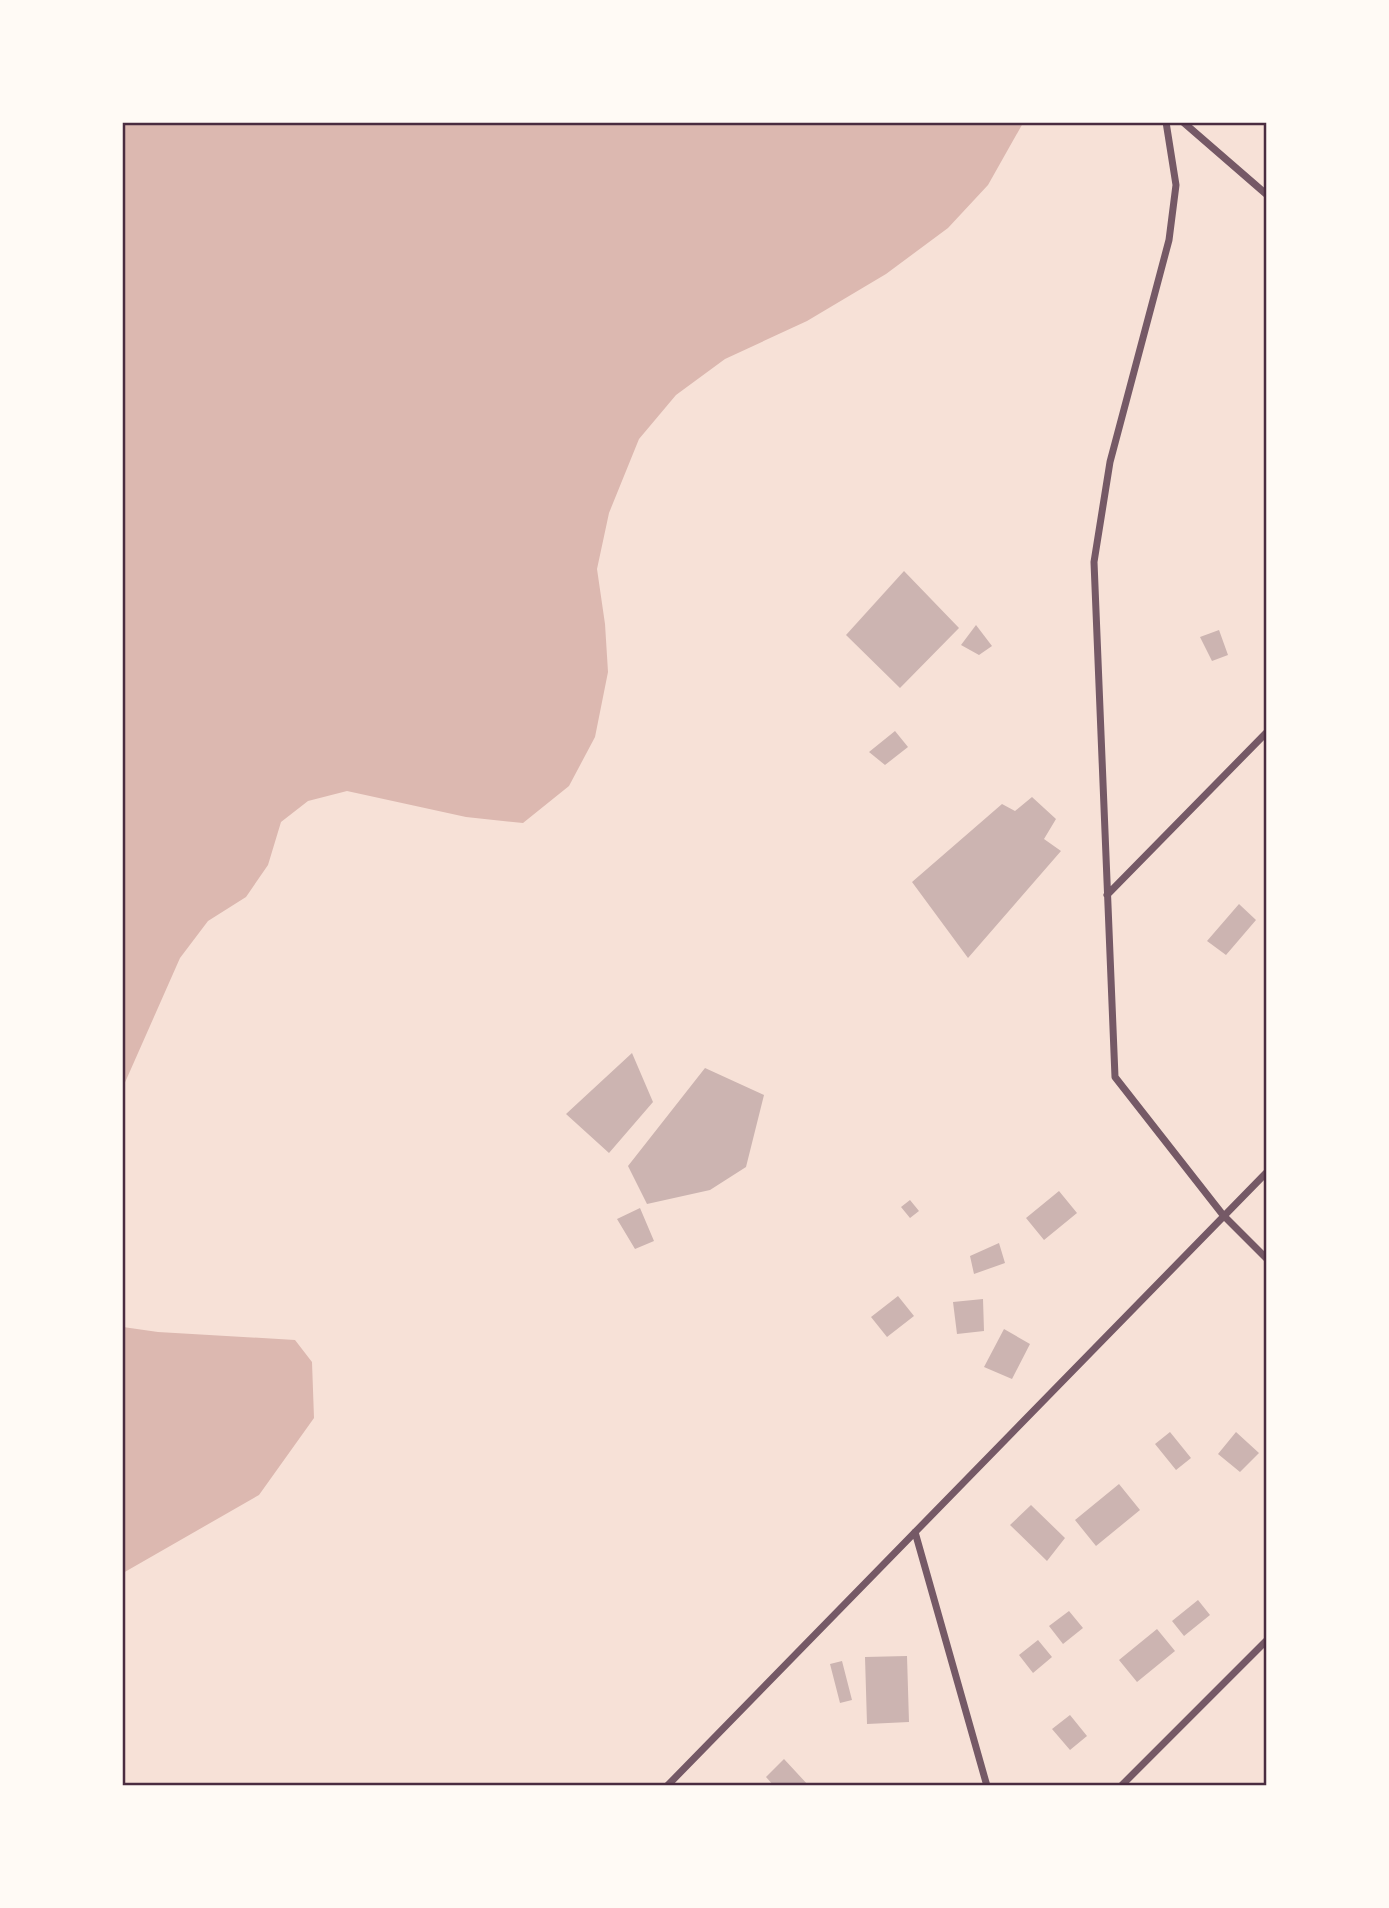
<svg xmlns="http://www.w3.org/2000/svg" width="1389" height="1908" viewBox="0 0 1389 1908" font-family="Jost,sans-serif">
	<rect width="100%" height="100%" fill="#f7e1d7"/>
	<path fill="#dcb8b0" d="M123,122L1023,123L988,185L948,228L886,274L807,321L725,359L676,395L639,439L609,513L597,569L605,624L608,672L595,737L569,786L523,823L466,817L347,791L308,801L281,822L268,865L246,897L208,921L180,958L123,1087Z
		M123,1327L158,1332L295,1340L312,1362L314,1418L259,1495L123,1573Z"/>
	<path fill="#ccb4b1" d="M904,571L959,628L900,688L846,635Z
		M976,625L992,646L979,655L961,645Z
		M1219,630L1228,655L1212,661L1200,637Z
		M895,731L908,747L885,765L869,752Z
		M1032,797L1056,819L1044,839L1061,851L968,958L912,882L1002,804L1015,811Z
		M1239,904L1256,920L1226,955L1207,941Z
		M632,1053L653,1102L609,1153L566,1114Z
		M705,1068L764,1095L746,1167L710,1190L647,1204L628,1166Z
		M1059,1191L1077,1213L1044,1240L1026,1218Z
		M910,1200L919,1211L910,1218L901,1207Z
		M640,1208L654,1241L635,1249L617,1219Z
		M999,1243L1005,1263L974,1274L970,1256Z
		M898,1296L914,1316L887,1337L871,1317Z
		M983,1299L984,1331L957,1334L953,1302Z
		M1004,1329L1030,1344L1012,1379L984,1367Z
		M1170,1432L1191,1458L1176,1470L1155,1444Z
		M1236,1432L1259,1453L1240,1472L1218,1454Z
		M1119,1484L1140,1510L1096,1546L1075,1520Z
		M1031,1505L1065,1538L1047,1561L1010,1525Z
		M1198,1600L1210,1615L1184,1636L1172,1621Z
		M1069,1611L1083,1628L1063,1644L1049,1626Z
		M1157,1629L1175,1651L1137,1682L1119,1660Z
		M1038,1640L1052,1657L1033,1673L1019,1655Z
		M907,1656L909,1722L867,1724L865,1657Z
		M842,1661L852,1700L840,1703L830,1664Z
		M1070,1715L1087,1736L1070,1750L1052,1729Z
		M784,1759L809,1786H774L766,1777Z"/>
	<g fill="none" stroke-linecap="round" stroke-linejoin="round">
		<path stroke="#755966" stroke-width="7" d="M1166,122L1176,185L1169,240L1110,462L1094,562L1115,1077L1223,1215L1266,1258
			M1183,122L1266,194
			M1107,895L1266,733
			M915,1532L987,1786
			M667,1786L1266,1173
			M1121,1786L1266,1641"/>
	</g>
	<rect width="1389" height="1908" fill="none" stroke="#fffaf5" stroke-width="248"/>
	<rect x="124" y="124" width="1141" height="1660" fill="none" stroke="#4a2c40" stroke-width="2.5"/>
</svg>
